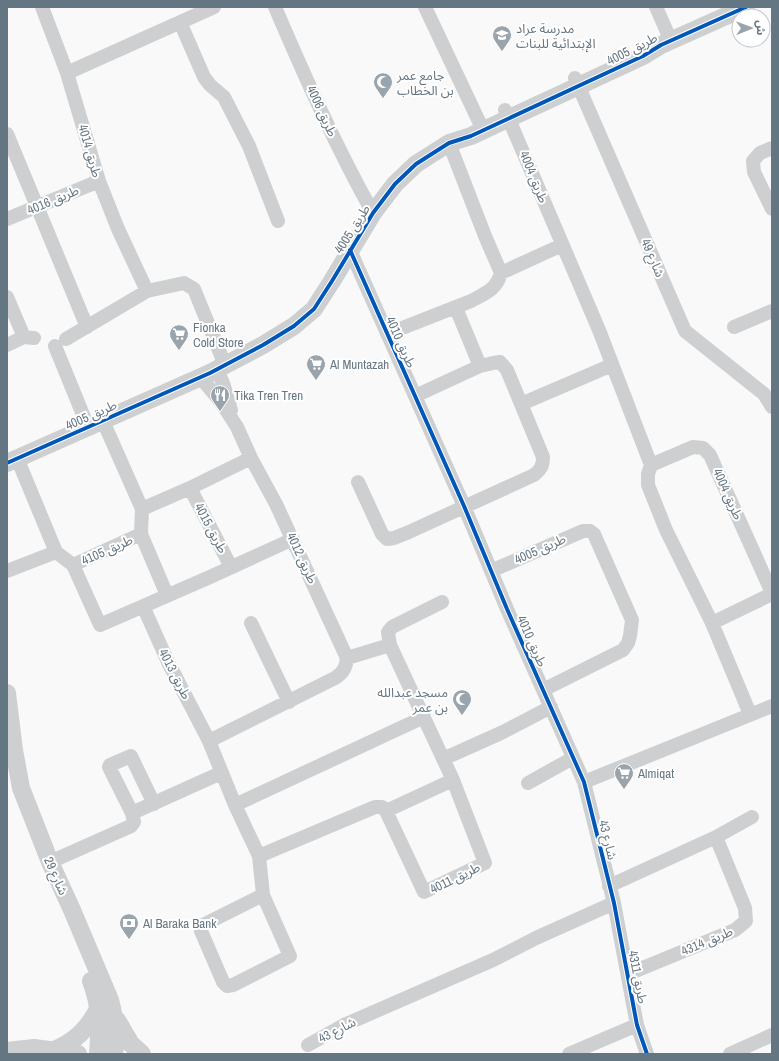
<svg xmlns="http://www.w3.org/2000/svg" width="779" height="1061" viewBox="0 0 779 1061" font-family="'Archivo Narrow','Noto Sans Arabic',sans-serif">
	<rect width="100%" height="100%" fill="#f9f9f9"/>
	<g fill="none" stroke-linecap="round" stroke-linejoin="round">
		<path stroke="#cecfd0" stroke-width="14" d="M42,7L67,73L99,181L118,229L147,291
			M275,7C305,77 336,147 373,213
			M425,7L483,130
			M656,7L671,41
			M180,22L204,77L210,85L224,97L249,146L278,221
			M67,73L214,7
			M575,78L685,331L764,394L772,407
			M505,110L599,330L651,465L693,447L703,448L710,455L772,593
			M7,134L87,327
			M449,143L485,236L501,273L562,245
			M772,148L760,153L753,161L754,172L772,209
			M7,219L99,181
			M350,250L464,506L507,609L584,782L614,903L637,1025L647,1054
			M7,297L24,337
			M456,308L480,366
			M734,327L772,311
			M387,334L471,301C486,293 496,290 501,273
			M66,339L147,291L184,283L194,289L225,365
			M7,345L24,337L34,338
			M55,346L88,427
			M217,369L224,386L231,410
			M201,378L221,402L237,427L251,458L276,504L347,658
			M521,404L612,365
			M103,421L142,509
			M17,458L56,552L73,565L100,625L210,577L293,539
			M651,465L648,474V485L666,530L712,623L750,714
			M358,482L382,534L387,539L394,538L409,532L534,475C541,469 543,466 543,457L507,370L500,362L493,363L480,366L415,396
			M190,488L231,567
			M141,534L142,509L190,488L251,458
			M73,565L141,534L167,595
			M7,571L56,552
			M491,571L583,531H590L594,534L632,620L630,636L628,643L623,650L543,690
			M143,606L168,662L209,741L235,805L259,856
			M251,623L289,702
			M712,623L772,594
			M390,645L453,780
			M347,658L390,645L388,632L392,627L442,602
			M209,741L335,678C343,673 346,668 347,658
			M443,759L501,733L551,707
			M584,782L772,706
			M528,783L573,758
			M154,804L131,756L110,765L109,767L132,813L221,773
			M235,805L424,717
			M50,862L131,826L134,822L132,813
			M609,886L716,837L752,817
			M263,895L259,856L375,807H382L386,811L453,780L485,863L424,892L386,811
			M263,895L290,956L233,985L227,986L223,982L201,931L203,925Z
			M628,974L735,930L746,921L745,908L716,837
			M308,1045L344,1025L493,960L536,938L614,903
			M569,1054L637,1025
			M730,1054L772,1035"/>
		<path stroke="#cecfd0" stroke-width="18" d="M7,463L210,373L263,345L294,326L314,309L332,281L373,213L395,184L416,164L449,143L471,136L643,56L661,45L746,7
			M7,693L14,750L21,788L50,862L72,910L110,1000C115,1018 117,1035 114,1054
			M91,981C101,1007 100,1026 98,1054
			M117,1020L131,1044L142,1054
			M7,1051L34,1048L78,1054
			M52,1051C75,1042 88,1029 99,1007"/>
		<defs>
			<path id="cycleway" d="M350,250L464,506L507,609L584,782L614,903L637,1025L647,1054
				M7,463L210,373L263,345L294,326L314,309L332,281L373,213L395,184L416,164L449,143L471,136L643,56L661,45L746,7"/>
		</defs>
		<use href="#cycleway" stroke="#fff" stroke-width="6"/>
		<use href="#cycleway" stroke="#0057b8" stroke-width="4"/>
	</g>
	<defs>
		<symbol id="school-pin" viewBox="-11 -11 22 30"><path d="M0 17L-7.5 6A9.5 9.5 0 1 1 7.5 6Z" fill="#99a4ac" stroke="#fff"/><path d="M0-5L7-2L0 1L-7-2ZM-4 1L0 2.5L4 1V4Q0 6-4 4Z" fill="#fff"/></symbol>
		<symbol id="mosque-pin" viewBox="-11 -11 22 30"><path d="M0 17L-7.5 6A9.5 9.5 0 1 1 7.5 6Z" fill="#99a4ac" stroke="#fff"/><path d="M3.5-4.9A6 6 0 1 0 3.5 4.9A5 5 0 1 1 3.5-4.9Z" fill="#fff"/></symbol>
		<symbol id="supermarket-pin" viewBox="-11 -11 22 30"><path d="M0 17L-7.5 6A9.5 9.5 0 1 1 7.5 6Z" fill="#99a4ac" stroke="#fff"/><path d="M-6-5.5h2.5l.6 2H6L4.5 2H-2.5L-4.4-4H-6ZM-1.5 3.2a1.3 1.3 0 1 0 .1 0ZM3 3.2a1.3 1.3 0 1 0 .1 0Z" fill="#fff"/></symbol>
		<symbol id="restaurant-pin" viewBox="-11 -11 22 30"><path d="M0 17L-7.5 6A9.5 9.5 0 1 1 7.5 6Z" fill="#99a4ac" stroke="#fff"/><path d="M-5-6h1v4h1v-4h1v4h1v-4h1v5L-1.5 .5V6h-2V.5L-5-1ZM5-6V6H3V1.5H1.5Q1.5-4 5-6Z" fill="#fff"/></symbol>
		<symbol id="bank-pin" viewBox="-11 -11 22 30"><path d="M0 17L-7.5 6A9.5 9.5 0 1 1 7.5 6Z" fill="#99a4ac" stroke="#fff"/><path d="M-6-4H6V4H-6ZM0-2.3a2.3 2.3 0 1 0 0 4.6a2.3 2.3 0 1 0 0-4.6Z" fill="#fff"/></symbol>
	</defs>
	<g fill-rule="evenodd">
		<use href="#school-pin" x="491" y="24" width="22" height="30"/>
		<use href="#mosque-pin" x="372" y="71" width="22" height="30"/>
		<use href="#supermarket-pin" x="168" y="323" width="22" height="30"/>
		<use href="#supermarket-pin" x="305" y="353" width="22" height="30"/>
		<use href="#restaurant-pin" x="209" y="384" width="22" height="30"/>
		<use href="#mosque-pin" x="451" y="688" width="22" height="30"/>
		<use href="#supermarket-pin" x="613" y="762" width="22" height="30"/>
		<use href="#bank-pin" x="118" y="912" width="22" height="30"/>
	</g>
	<g text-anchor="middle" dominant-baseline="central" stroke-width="4" stroke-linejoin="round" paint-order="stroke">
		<g font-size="13" fill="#657683" stroke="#fff" text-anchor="start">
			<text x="516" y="28">مدرسة عراد<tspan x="516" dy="15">الإبتدائية للبنات</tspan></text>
			<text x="397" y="75">جامع عمر<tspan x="397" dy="15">بن الخطاب</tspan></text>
			<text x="193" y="327">Fionka<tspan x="193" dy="15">Cold Store</tspan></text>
			<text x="330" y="364">Al Muntazah</text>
			<text x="234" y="395">Tika Tren Tren</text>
			<text x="448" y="692" text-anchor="end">مسجد عبدالله<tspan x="448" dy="15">بن عمر</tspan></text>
			<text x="638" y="773">Almiqat</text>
			<text x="143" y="923">Al Baraka Bank</text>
		</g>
		<g font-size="13" fill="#657683" stroke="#fff">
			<text transform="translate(632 49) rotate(-27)">طريق 4005</text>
			<text transform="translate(322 111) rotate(65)">طريق 4006</text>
			<text transform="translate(90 151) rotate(74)">طريق 4014</text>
			<text transform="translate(534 177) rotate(68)">طريق 4004</text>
			<text transform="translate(53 200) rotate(-23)">طريق 4016</text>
			<text transform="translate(352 229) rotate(-58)">طريق 4005</text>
			<text transform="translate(653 258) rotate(67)">شارع 49</text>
			<text transform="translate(401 342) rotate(66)">طريق 4010</text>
			<text transform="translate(91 415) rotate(-24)">طريق 4005</text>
			<text transform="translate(728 494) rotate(66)">طريق 4004</text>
			<text transform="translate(211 528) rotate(62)">طريق 4015</text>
			<text transform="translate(540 549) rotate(-24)">طريق 4005</text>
			<text transform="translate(107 550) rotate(-24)">طريق 4105</text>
			<text transform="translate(302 558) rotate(65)">طريق 4012</text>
			<text transform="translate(532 641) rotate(66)">طريق 4010</text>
			<text transform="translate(175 674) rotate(63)">طريق 4013</text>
			<text transform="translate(608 840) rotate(76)">شارع 43</text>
			<text transform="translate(56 876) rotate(66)">شارع 29</text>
			<text transform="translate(455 878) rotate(-26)">طريق 4011</text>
			<text transform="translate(707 941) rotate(-23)">طريق 4314</text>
			<text transform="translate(638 977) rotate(79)">طريق 4311</text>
			<text transform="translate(337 1030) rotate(-27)">شارع 43</text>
		</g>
	</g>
	<rect width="779" height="1061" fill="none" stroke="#657683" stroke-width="16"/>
	<g transform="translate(751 28) rotate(89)"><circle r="19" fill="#ffffff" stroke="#c1c8cd"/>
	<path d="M0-3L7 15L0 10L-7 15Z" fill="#99a4ac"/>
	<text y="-6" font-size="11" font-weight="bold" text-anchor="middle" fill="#657683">ش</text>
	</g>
</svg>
